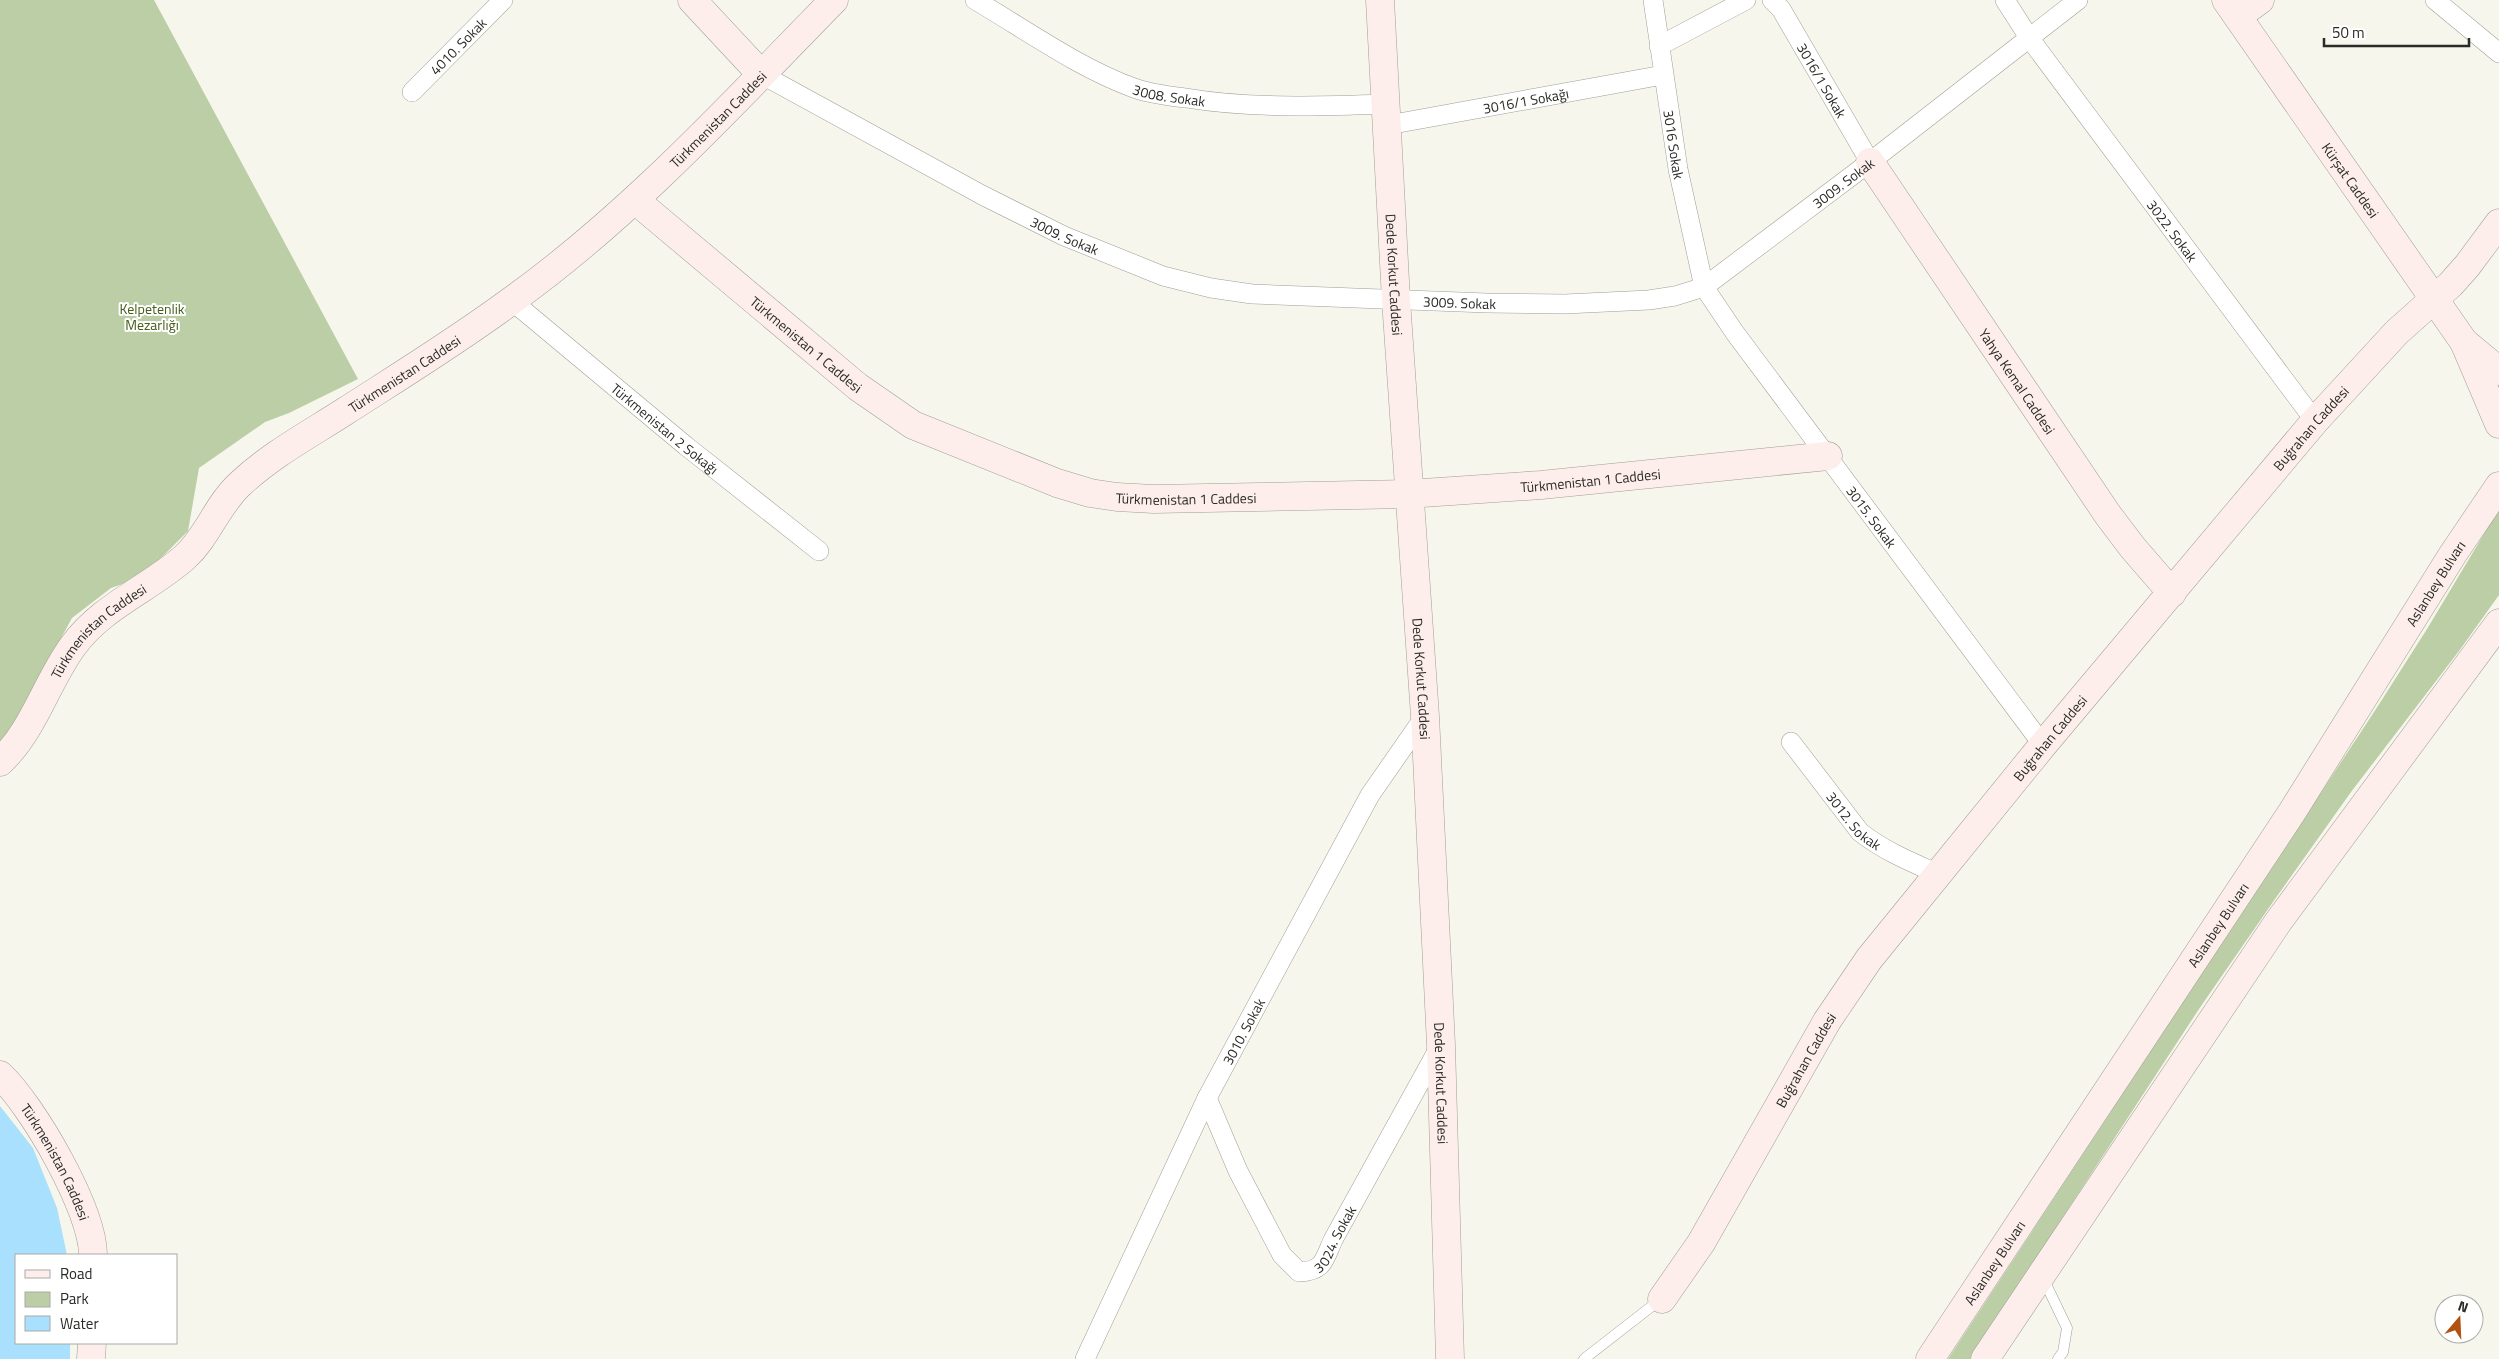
<svg xmlns="http://www.w3.org/2000/svg" width="2499" height="1359" viewBox="0 0 2499 1359" font-family="'Titillium Web',sans-serif">
	<rect width="100%" height="100%" fill="#f7f6ec"/>
	<path fill="#bccea5" d="M0,0H154L358,379L289,413L265,422L199,468L188,531L142,577L111,588L72,618L7,737L0,744Z
		M2499,509V595L2459,651L2351,792L2275,899L2199,1009L1970,1359H1948L2376,709L2427,629Z"/>
	<path fill="#a8e0fd" d="M0,1106L33,1148L57,1208L67,1255H16V1343H70V1359H0Z"/>
	<g fill="none" stroke-linecap="round" stroke-linejoin="round">
		<defs>
			<path id="lane" d="M2043,1278L2067,1328L2063,1352L2058,1359
				M1584,1359L1661,1299"/>
			<g id="street">
				<path id="s1" d="M975,0C1026,30 1079,68 1134,88C1150,94 1169,96 1186,98C1253,109 1319,106 1387,104"/>
				<path id="s2" d="M1653,0L1678,169L1704,287L1735,333L2043,745"/>
				<path id="s3" d="M1772,0L1781,9L1870,162"/>
				<path id="s4" d="M2005,0L2030,39L2315,421"/>
				<path d="M2435,0L2499,53"/>
				<path d="M1659,46L1746,0"/>
				<path id="s5" d="M761,74L982,195L1064,236L1163,276L1211,288L1252,294L1487,303L1565,304L1649,300L1675,296L1704,287L1870,162L2078,0"/>
				<path id="s6" d="M412,92L503,0"/>
				<path id="s7" d="M1388,125L1663,75"/>
				<path id="s8" d="M512,301L686,446L819,551"/>
				<path id="s9" d="M1791,742L1860,832C1884,851 1911,862 1938,874"/>
				<path id="s10" d="M1207,1098L1238,1171L1282,1255L1299,1272C1324,1271 1324,1260 1333,1240L1440,1046"/>
				<path id="s11" d="M1085,1359L1207,1098L1370,795L1425,716"/>
			</g>
			<g id="secondary">
				<path d="M692,0L761,74"/>
				<path id="s12" d="M1380,0L1396,300L1425,716L1441,1045L1450,1359"/>
				<path id="s13" d="M2226,0L2464,342"/>
				<path d="M2238,16L2260,0"/>
				<path id="s14" d="M1870,162L2108,515L2133,548L2172,593"/>
				<path id="s15" d="M635,200L858,387L913,425L1057,483L1090,493L1117,497L1154,499L1408,494L1541,485L1828,456"/>
				<path d="M2499,371L2464,342L2499,424"/>
				<path id="s16" d="M0,762C34,730 46,683 73,646C102,606 149,589 185,557C208,536 217,505 240,484C271,455 308,435 344,412C400,376 457,341 511,301C631,215 731,105 834,0"/>
				<path id="s17" d="M0,1075C33,1106 93,1210 93,1255"/>
				<path id="s18" d="M1662,1299L1701,1243L1827,1021L1869,959L2043,745L2315,421L2397,332L2451,284L2467,266L2499,223"/>
				<path d="M91,1359L92,1343"/>
				<path id="s19" d="M1930,1359L2292,812L2453,554L2499,486"/>
				<path d="M1985,1359L2278,922L2499,623"/>
			</g>
		</defs>
		<use href="#lane" stroke="#9f9e95" stroke-width="11"/>
		<use href="#street" stroke="#9f9e95" stroke-width="20"/>
		<use href="#secondary" stroke="#9f9e95" stroke-width="29"/>
		<use href="#lane" stroke="#fff" stroke-width="10"/>
		<use href="#street" stroke="#fff" stroke-width="19"/>
		<use href="#secondary" stroke="#fdeeec" stroke-width="28"/>
	</g>
	<g text-anchor="middle" dominant-baseline="central" stroke-width="4" stroke-linejoin="round" paint-order="stroke">
		<g font-size="14" fill="#2a2a26" stroke="#fff">
			<text stroke="none"><textPath href="#s6" startOffset="65">4010. Sokak</textPath></text>
			<text stroke="none"><textPath href="#s3" startOffset="95">3016/1 Sokak</textPath></text>
			<text stroke="none"><textPath href="#s1" startOffset="218">3008. Sokak</textPath></text>
			<text stroke="none"><textPath href="#s7" startOffset="140">3016/1 Sokağı</textPath></text>
			<text stroke="none"><textPath href="#s16" startOffset="976">Türkmenistan Caddesi</textPath></text>
			<text stroke="none"><textPath href="#s2" startOffset="146">3016 Sokak</textPath></text>
			<text stroke="none"><textPath href="#s13" startOffset="219">Kürşat Caddesi</textPath></text>
			<text stroke="none"><textPath href="#s5" startOffset="1169">3009. Sokak</textPath></text>
			<text stroke="none"><textPath href="#s4" startOffset="285">3022. Sokak</textPath></text>
			<text stroke="none"><textPath href="#s5" startOffset="344">3009. Sokak</textPath></text>
			<text stroke="none"><textPath href="#s12" startOffset="275">Dede Korkut Caddesi</textPath></text>
			<text stroke="none"><textPath href="#s5" startOffset="749">3009. Sokak</textPath></text>
			<text stroke="none"><textPath href="#s15" startOffset="224">Türkmenistan 1 Caddesi</textPath></text>
			<text stroke="none"><textPath href="#s16" startOffset="571">Türkmenistan Caddesi</textPath></text>
			<text stroke="none"><textPath href="#s14" startOffset="264">Yahya Kemal Caddesi</textPath></text>
			<text stroke="none"><textPath href="#s8" startOffset="199">Türkmenistan 2 Sokağı</textPath></text>
			<text stroke="none"><textPath href="#s18" startOffset="1089">Buğrahan Caddesi</textPath></text>
			<text stroke="none"><textPath href="#s15" startOffset="1049">Türkmenistan 1 Caddesi</textPath></text>
			<text stroke="none"><textPath href="#s15" startOffset="644">Türkmenistan 1 Caddesi</textPath></text>
			<text stroke="none"><textPath href="#s2" startOffset="576">3015. Sokak</textPath></text>
			<text stroke="none"><textPath href="#s19" startOffset="926">Aslanbey Bulvarı</textPath></text>
			<text stroke="none"><textPath href="#s16" startOffset="166">Türkmenistan Caddesi</textPath></text>
			<text stroke="none"><textPath href="#s12" startOffset="680">Dede Korkut Caddesi</textPath></text>
			<text stroke="none"><textPath href="#s18" startOffset="684">Buğrahan Caddesi</textPath></text>
			<text stroke="none"><textPath href="#s9" startOffset="101">3012. Sokak</textPath></text>
			<text stroke="none"><textPath href="#s19" startOffset="521">Aslanbey Bulvarı</textPath></text>
			<text stroke="none"><textPath href="#s11" startOffset="364">3010. Sokak</textPath></text>
			<text stroke="none"><textPath href="#s18" startOffset="279">Buğrahan Caddesi</textPath></text>
			<text stroke="none"><textPath href="#s12" startOffset="1085">Dede Korkut Caddesi</textPath></text>
			<text stroke="none"><textPath href="#s17" startOffset="104">Türkmenistan Caddesi</textPath></text>
			<text stroke="none"><textPath href="#s10" startOffset="251">3024. Sokak</textPath></text>
			<text stroke="none"><textPath href="#s19" startOffset="116">Aslanbey Bulvarı</textPath></text>
		</g>
		<g font-size="14" fill="#445d17" stroke="#fff">
			<text x="152" y="308">Kelpetenlik<tspan x="152" dy="16">Mezarlığı</tspan></text>
		</g>
	</g>
	<rect x="15" y="1254" width="162" height="90" fill="#ffffff" stroke="#aaaaa8"/>
	<rect x="25" y="1270" width="25" height="8" fill="#fdeeec" stroke="#aaaaa8"/>
	<text x="60" y="1279" font-size="15" fill="#2a2a26">Road</text>
	<rect x="25" y="1292" width="25" height="15" fill="#bccea5" stroke="#aaaaa8"/>
	<text x="60" y="1304" font-size="15" fill="#2a2a26">Park</text>
	<rect x="25" y="1316" width="25" height="15" fill="#a8e0fd" stroke="#aaaaa8"/>
	<text x="60" y="1329" font-size="15" fill="#2a2a26">Water</text>
	<g transform="translate(2459 1319) rotate(19)"><circle r="24" fill="#ffffff" stroke="#aaaaa8"/>
	<path d="M0-4L9 19L0 12L-9 19Z" fill="#b35210"/>
	<text y="-8" font-size="14" font-weight="bold" text-anchor="middle" fill="#2a2a26">N</text>
	</g>
	<path d="M2324 38v8h145v-8" fill="none" stroke="#2a2a26" stroke-width="2.5"/>
	<text x="2332" y="38" font-size="15" fill="#2a2a26" stroke="#ffffff" stroke-width="4" paint-order="stroke">50 m</text>
</svg>
